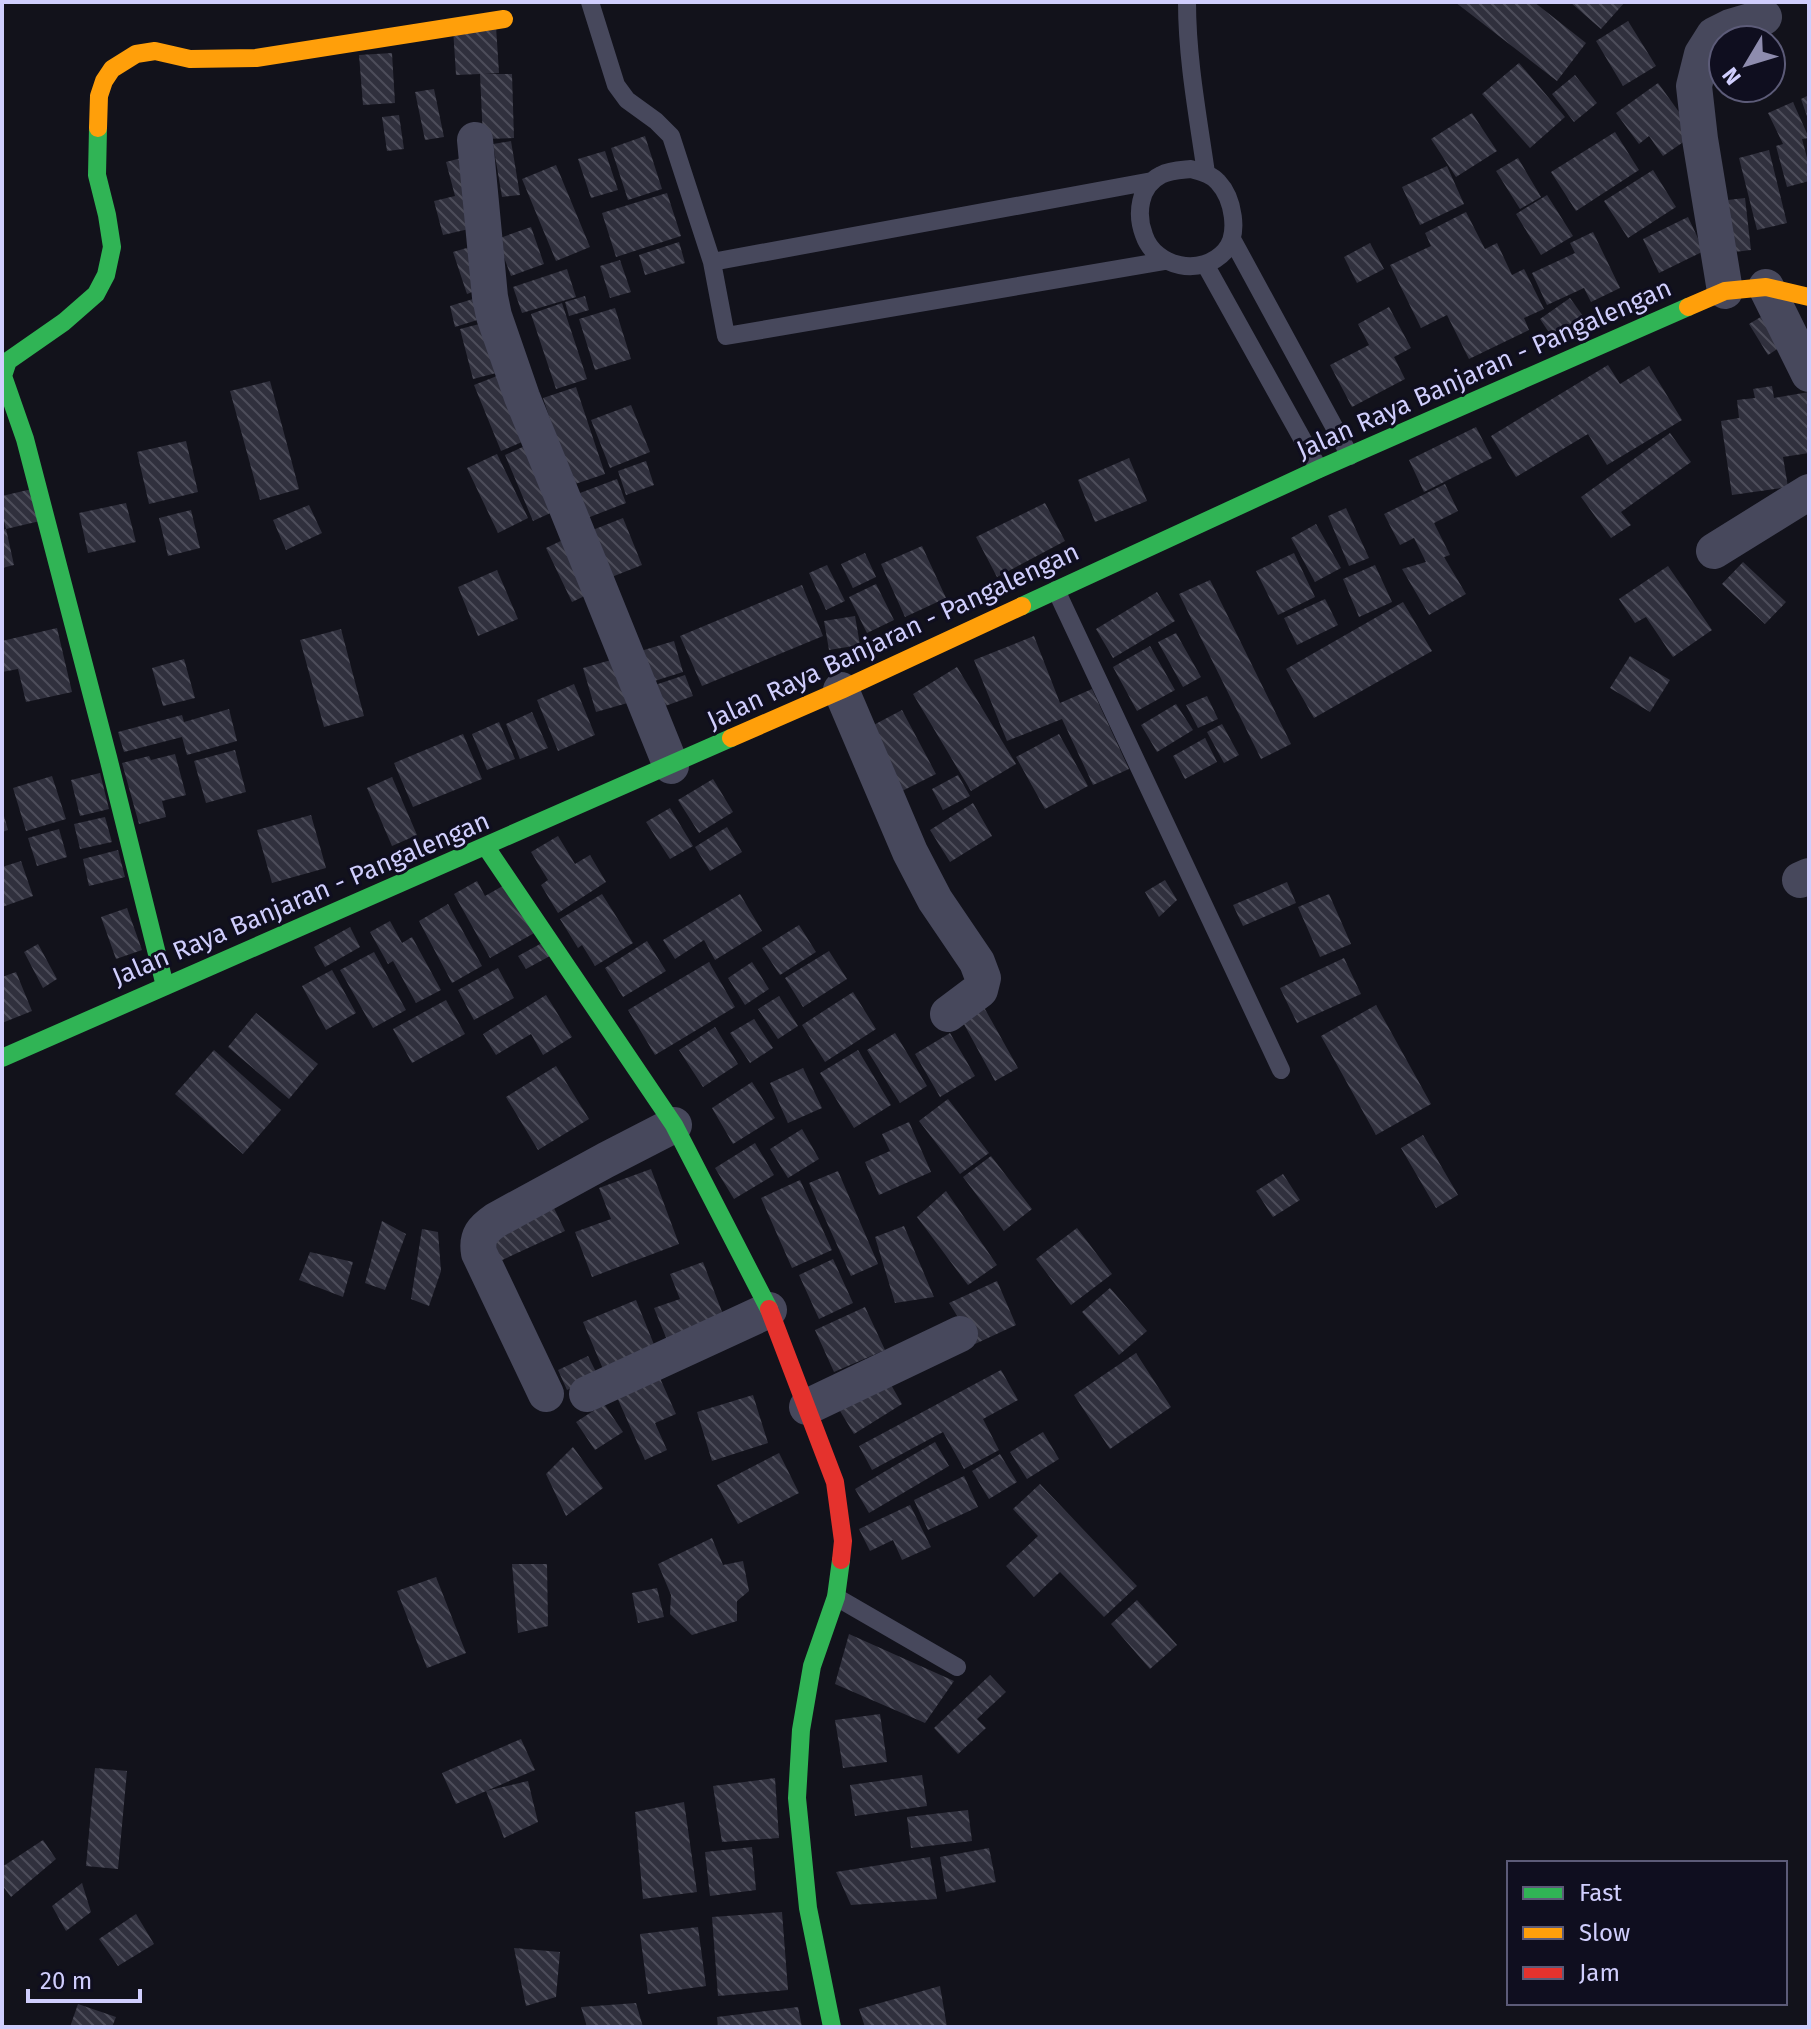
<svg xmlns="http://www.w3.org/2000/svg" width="1811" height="2029" viewBox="0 0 1811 2029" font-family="'Fira Sans',sans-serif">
	<defs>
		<pattern id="building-back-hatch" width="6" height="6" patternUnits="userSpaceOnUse" patternTransform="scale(2)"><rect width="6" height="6" fill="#30303d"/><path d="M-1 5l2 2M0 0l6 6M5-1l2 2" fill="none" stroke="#4d4d5a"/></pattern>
	</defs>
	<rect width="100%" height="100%" fill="#12121b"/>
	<path fill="url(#building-back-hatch)" d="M1455,2H1534L1586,43L1557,81Z
		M1570,2H1625L1601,29Z
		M1628,21L1656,66L1623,86L1596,41Z
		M496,26L499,73L484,74H512L514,138L483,139L480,74L456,75L453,28Z
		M392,53L395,103L363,105L359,55Z
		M1519,63L1565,117L1530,148L1482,94Z
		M1575,75L1597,103L1574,122L1552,94Z
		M1658,83L1695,134L1663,156L1649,136L1639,144L1616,113Z
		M434,89L444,137L425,140L415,92Z
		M1809,95V122L1801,99Z
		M1793,102L1809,138L1802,139L1809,165V181L1787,187L1776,146L1783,144L1768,113Z
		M1472,113L1497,151L1456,177L1431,139Z
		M399,115L404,149L387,151L382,117Z
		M1615,132L1639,170L1576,211L1551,172Z
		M645,136L662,189L628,200L611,148Z
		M511,141L520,195L502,197L493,144Z
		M1769,150L1787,223L1757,230L1739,158Z
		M605,151L618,190L591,198L578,159Z
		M465,157L482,226L443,235L434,201L455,196L446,162Z
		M1518,158L1541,197L1520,209L1496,171Z
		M556,165L590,247L556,261L522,179Z
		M1447,166L1464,204L1420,225L1402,187Z
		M1653,170L1676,207L1628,238L1604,201Z
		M667,193L681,236L616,257L602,213Z
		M1547,195L1573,236L1541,255L1516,214Z
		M1745,198L1751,250L1726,253L1719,201Z
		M1466,212L1485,249L1497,243L1512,275L1524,269L1544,309L1524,318L1529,330L1469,359L1447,315L1421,328L1390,265L1431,246L1425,233Z
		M1688,217L1704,251L1659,273L1643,239Z
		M531,227L544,264L511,276L497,239Z
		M1593,232L1620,288L1591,302L1584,288L1547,305L1532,273L1575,253L1570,243Z
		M679,242L685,263L645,275L639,255Z
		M1370,243L1384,269L1357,283L1344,257Z
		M470,247L484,288L467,294L453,252Z
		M620,260L631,292L610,298L600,266Z
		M567,269L576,297L522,313L513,287Z
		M483,296L490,316L455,327L450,306Z
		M585,296L589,310L569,316L565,302Z
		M1570,298L1583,316L1552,337L1540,319Z
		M562,303L587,379L556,389L531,314Z
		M1389,307L1411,348L1394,357L1405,379L1352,407L1330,365L1369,345L1358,324Z
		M615,308L631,359L595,370L579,319Z
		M1769,312L1788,342L1768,355L1749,324Z
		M491,321L504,371L473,379L460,329Z
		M1608,365L1620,384L1649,366L1682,420L1607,465L1588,434L1516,477L1491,436Z
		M502,374L529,439L501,451L474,385Z
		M270,381L299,489L260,500L230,391Z
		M1772,386L1774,398L1809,392V453L1783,457L1788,487L1732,495L1721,421L1739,418L1737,400L1755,398L1753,389Z
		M576,387L605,474L572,485L543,398Z
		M631,405L650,452L610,468L591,420Z
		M1476,427L1492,458L1424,492L1409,460Z
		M1670,433L1691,462L1621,512L1631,525L1611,538L1581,497Z
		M186,441L198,492L149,504L137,452Z
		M529,444L557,510L533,521L505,455Z
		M497,454L528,518L498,533L467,468Z
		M1129,458L1147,501L1095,522L1078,480Z
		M646,461L654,485L626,495L618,471Z
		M617,479L626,503L582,520L572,496Z
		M1445,484L1458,511L1434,523L1450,555L1444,557L1466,594L1429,615L1402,569L1426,562L1414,538L1400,545L1384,514Z
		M32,489L40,521L6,529L2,513V496Z
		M126,503L136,542L88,553L79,513Z
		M1045,503L1065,541L997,577L976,537Z
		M309,505L322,533L286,550L273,520Z
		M1346,508L1369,558L1349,566L1328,516Z
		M191,510L200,548L168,556L159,518Z
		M623,518L642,565L604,580L585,533Z
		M1316,524L1341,568L1315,582L1291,538Z
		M6,529L14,565L2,568V530Z
		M567,538L593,592L572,602L546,548Z
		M922,546L946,598L905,617L881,564Z
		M865,553L876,577L853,588L841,564Z
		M1294,553L1315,597L1278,615L1256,571Z
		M1743,562L1786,602L1765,624L1722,584Z
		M827,565L845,601L826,610L809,573Z
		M1375,565L1392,602L1359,617L1343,579Z
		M1668,566L1712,630L1673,657L1646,617L1635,623L1619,599Z
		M497,570L518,619L478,636L458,587Z
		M1210,580L1291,744L1261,759L1179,594Z
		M876,584L894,620L867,633L849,597Z
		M802,585L823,636L702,686L680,636Z
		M1157,592L1175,621L1113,658L1096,629Z
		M1325,599L1338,625L1297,645L1284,618Z
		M1403,602L1432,651L1314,718L1286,669Z
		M855,616L860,645L829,650L824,621Z
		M57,628L72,692L26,702L18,669L2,672V641Z
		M341,629L364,716L324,727L300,640Z
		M1176,633L1201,677L1183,687L1158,642Z
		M1034,636L1060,703L1092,689L1129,769L1093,785L1062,719L1007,741L974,660Z
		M674,641L683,672L645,684L634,653Z
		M1150,646L1175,690L1137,711L1113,667Z
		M1630,656L1670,680L1650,712L1610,688Z
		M618,658L631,702L596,712L583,668Z
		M184,659L195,698L163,706L152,668Z
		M957,667L1016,764L971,791L913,694Z
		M685,675L693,696L654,710L646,688Z
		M574,684L595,735L558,751L537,700Z
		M1207,696L1218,719L1198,728L1186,705Z
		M1176,704L1193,730L1157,752L1141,725Z
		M229,709L237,741L187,755L182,737L124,752L118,732L182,715L184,722Z
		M902,710L936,774L900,792L866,729Z
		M532,712L548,748L520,759L506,724Z
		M499,722L515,759L487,770L472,734Z
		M1222,724L1239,755L1224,763L1207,732Z
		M463,734L482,779L413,807L394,763Z
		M1059,734L1088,786L1045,809L1016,757Z
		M1205,738L1217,762L1185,779L1173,756Z
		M235,750L246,792L206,803L194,761Z
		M175,754L186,795L162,801L166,817L139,824L122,763L149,756L151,760Z
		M100,773L109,809L80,816L71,780Z
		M958,775L970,796L943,810L932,789Z
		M52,776L66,819L26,831L13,788Z
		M392,777L417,835L392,846L367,788Z
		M713,779L733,812L699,833L678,800Z
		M973,803L992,836L950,862L930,830Z
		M670,808L693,846L670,859L646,822Z
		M2,809L8,830L2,832Z
		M311,815L326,868L272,883L257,830Z
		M105,817L112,842L80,849L74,824Z
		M727,827L742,852L710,871L695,847Z
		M59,829L67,857L37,866L28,838Z
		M558,836L575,864L590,855L606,882L558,913L541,885L548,880L531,852Z
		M118,850L125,877L89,886L83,859Z
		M21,861L33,896L2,907V867Z
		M1165,880L1177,900L1159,917L1145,892Z
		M477,881L485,896L508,883L536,932L490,958L454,894Z
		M1287,882L1296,903L1243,926L1233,905Z
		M602,894L633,943L595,966L582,945L578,948L560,919Z
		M740,894L762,931L715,960L704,940L675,959L663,940Z
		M1329,894L1351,944L1320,957L1298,907Z
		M448,904L482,966L452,983L419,921Z
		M127,908L142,950L116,959L101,917Z
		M390,921L402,943L412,937L441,990L416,1003L393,961L388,964L370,932Z
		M799,925L816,952L780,975L762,948Z
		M350,927L360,947L325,967L314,947Z
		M647,941L666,971L623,997L605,968Z
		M542,943L550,956L526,969L518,956Z
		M38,944L57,979L43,988L24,952Z
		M829,951L847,979L803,1007L785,978Z
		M374,952L406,1010L373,1028L340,970Z
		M1344,958L1361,994L1297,1023L1280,988Z
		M709,962L735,1007L655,1055L628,1010Z
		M752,962L769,989L745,1005L728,978Z
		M498,968L514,998L474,1020L458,990Z
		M332,970L356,1013L326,1030L302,986Z
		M16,972L32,1011L2,1023V977Z
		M853,992L876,1029L825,1062L802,1025Z
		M546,995L572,1037L543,1055L531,1034L496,1055L483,1034Z
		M779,996L798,1026L778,1039L758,1009Z
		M446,1000L465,1034L412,1063L393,1029Z
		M981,1002L1018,1068L995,1081L959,1015Z
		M1376,1005L1431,1104L1376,1135L1321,1036Z
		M256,1013L318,1064L289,1099L228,1047Z
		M754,1019L773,1048L750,1063L730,1033Z
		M715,1027L738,1064L703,1087L679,1050Z
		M895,1033L927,1086L900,1103L867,1050Z
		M950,1033L975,1076L940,1097L915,1054Z
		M214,1050L281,1110L243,1154L175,1094Z
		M858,1050L891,1105L854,1128L820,1073Z
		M556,1066L589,1119L538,1150L506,1097Z
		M803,1068L822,1108L788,1123L770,1083Z
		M752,1082L775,1118L733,1144L712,1108Z
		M948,1099L989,1153L960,1174L919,1121Z
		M909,1122L931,1172L879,1195L865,1162L890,1151L882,1134Z
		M802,1129L819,1159L788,1178L770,1149Z
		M1423,1135L1458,1195L1436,1208L1401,1148Z
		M755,1143L774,1175L734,1199L715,1168Z
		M991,1156L1032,1209L1004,1231L963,1177Z
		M651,1169L679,1244L592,1277L575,1232L611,1219L599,1188Z
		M838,1171L878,1264L851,1276L809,1183Z
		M1283,1174L1300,1200L1273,1217L1256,1191Z
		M800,1180L832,1250L792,1268L761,1198Z
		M946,1191L997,1265L968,1285L917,1217Z
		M551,1202L565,1231L500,1261L486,1232Z
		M382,1221L406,1234L385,1290L365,1283Z
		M904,1226L934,1297L895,1303L875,1237Z
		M1077,1228L1112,1274L1071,1305L1036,1259Z
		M422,1229L438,1232L441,1271L429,1306L411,1299Z
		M310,1252L353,1262L343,1297L299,1280Z
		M833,1259L853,1303L819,1319L799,1275Z
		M703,1262L724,1317L667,1340L654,1308L680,1299L670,1274Z
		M997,1281L1016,1325L975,1344L949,1303Z
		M1110,1288L1147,1331L1119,1355L1082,1312Z
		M636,1300L655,1347L603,1369L583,1322Z
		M865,1307L885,1350L834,1372L815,1330Z
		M1136,1353L1171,1407L1110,1449L1074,1395Z
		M588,1356L598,1376L567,1390L558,1370Z
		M1001,1370L1018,1400L983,1419L999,1450L964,1469L943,1432L872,1470L859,1446Z
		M659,1376L676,1414L655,1423L667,1450L645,1460L616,1395Z
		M886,1376L902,1404L854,1434L837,1406Z
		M753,1395L768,1443L712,1461L697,1412Z
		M604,1404L623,1432L595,1450L576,1422Z
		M1043,1432L1059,1459L1027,1479L1010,1452Z
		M935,1442L949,1466L869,1513L855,1489Z
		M573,1447L603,1488L566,1516L546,1474Z
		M779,1453L799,1493L738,1524L717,1485Z
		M1000,1454L1017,1482L989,1499L972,1471Z
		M964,1476L978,1507L928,1530L914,1500Z
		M1040,1484L1137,1586L1104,1617L1060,1572L1034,1597L1006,1566L1038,1536L1013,1509Z
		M910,1505L931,1547L902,1560L893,1540L870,1551L859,1529Z
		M712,1538L723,1565L743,1561L749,1591L737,1601V1621L692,1635L670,1614L671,1595L658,1564Z
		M512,1564H547L548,1626L518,1633Z
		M436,1577L466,1653L427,1668L397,1591Z
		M657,1588L664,1617L638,1623L632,1593Z
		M1137,1600L1177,1645L1150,1669L1111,1624Z
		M849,1634L954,1681L925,1723L835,1684Z
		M990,1675L1006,1692L977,1719L986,1728L958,1754L934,1728Z
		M880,1714L887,1762L843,1768L835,1720Z
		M521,1739L535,1770L456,1804L442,1773Z
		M95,1768L127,1771L118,1869L86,1866Z
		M922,1775L927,1806L855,1816L850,1785Z
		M775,1778L779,1838L722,1842L713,1786Z
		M528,1781L538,1822L504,1838L486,1791Z
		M684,1802L697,1892L643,1899L635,1812Z
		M968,1810L972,1841L911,1848L907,1817Z
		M43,1840L56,1859L11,1897L2,1885V1867Z
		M752,1847L756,1890L710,1896L705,1852Z
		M989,1848L996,1882L946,1892L940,1857Z
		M930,1857L937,1899L851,1905L836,1872Z
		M82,1883L91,1912L66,1931L52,1906Z
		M782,1912L788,1990L718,1996L712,1917Z
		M136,1914L154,1944L118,1966L99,1939Z
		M698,1927L706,1986L648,1994L640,1934Z
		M514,1948L560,1952L556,1997L526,2006Z
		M940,1986L947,2027H865L859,2009Z
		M636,2003L643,2027H587L581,2007Z
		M78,2004L116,2017L112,2027H70Z
		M798,2007L802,2027H718L717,2017Z"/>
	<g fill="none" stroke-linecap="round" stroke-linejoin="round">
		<path stroke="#47485c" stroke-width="18" d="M590,2L616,85L627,100L656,121L671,136L712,262
			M1187,2C1187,59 1198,117 1206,173
			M1191,169C1201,172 1211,174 1218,182C1233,198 1240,234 1225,251C1202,277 1155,268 1144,235C1136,214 1139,186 1161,175C1170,170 1181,170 1191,169Z
			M1152,181L712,262L726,336L1165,261
			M1232,239L1350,456
			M1205,264L1319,469
			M1056,590L1281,1070
			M836,1597L957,1667"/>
		<path stroke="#47485c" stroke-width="36" d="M475,140L490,297L494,316L522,397L671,766
			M1766,287L1809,374
			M1725,291L1700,139L1694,86L1702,54L1714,35L1730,27L1764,17
			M1714,551L1809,492
			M841,690L910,852L935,900L977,962L983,978L980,990L948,1014
			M1800,880L1809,876
			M546,1394L479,1253C476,1236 483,1229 496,1220L606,1160L674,1125
			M587,1394L769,1310
			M807,1407L960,1334"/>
		<path stroke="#30b455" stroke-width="18" d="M98,128L97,175L107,215L112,247L106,275L96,294L64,322L8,361L3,376L25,439L108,757L165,986
			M1022,606L1319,469L1688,307
			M486,847L674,1125L769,1309
			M2,1058L731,738
			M832,2027L808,1908L797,1798L801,1730L812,1666L836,1597L841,1560"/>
		<path stroke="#ff9f0a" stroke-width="18" d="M98,128L99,96L104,81L112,69L136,54L155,51L190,59L256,58L504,19
			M1688,307L1725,291L1766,287L1809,297
			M731,738L841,690L1022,606"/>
		<path stroke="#e5322d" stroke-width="18" d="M769,1309L835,1482L843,1541L841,1560"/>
	</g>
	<g text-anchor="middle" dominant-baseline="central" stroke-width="6" stroke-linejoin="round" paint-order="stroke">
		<g font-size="26" fill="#d0cefd" stroke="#0f0e1f">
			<text transform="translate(1484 369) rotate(-24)">Jalan Raya Banjaran - Pangalengan</text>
			<text transform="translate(893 636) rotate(-25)">Jalan Raya Banjaran - Pangalengan</text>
			<text transform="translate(301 899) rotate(-23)">Jalan Raya Banjaran - Pangalengan</text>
		</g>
	</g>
	<rect width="1811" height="2029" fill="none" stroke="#d0cefd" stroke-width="8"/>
	<rect x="1507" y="1861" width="280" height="144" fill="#0f0e1f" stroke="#5c5b78" stroke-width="2"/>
	<rect x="1523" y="1887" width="40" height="12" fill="#30b455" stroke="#5c5b78" stroke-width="2"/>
	<text x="1579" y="1901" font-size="24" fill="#d0cefd">Fast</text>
	<rect x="1523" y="1927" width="40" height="12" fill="#ff9f0a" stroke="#5c5b78" stroke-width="2"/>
	<text x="1579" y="1941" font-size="24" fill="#d0cefd">Slow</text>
	<rect x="1523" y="1967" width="40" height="12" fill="#e5322d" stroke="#5c5b78" stroke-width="2"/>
	<text x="1579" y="1981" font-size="24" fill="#d0cefd">Jam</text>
	<g transform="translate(1747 64) rotate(232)"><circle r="38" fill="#0f0e1f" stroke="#5c5b78" stroke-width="2"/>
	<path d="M0-6L14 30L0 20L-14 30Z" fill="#8e8cae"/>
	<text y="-12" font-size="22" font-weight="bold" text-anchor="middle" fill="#d0cefd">N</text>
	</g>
	<path d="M28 1989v12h112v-12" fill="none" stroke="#d0cefd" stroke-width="4"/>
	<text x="40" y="1989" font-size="24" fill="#d0cefd" stroke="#0f0e1f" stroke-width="6" paint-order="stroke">20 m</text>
</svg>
